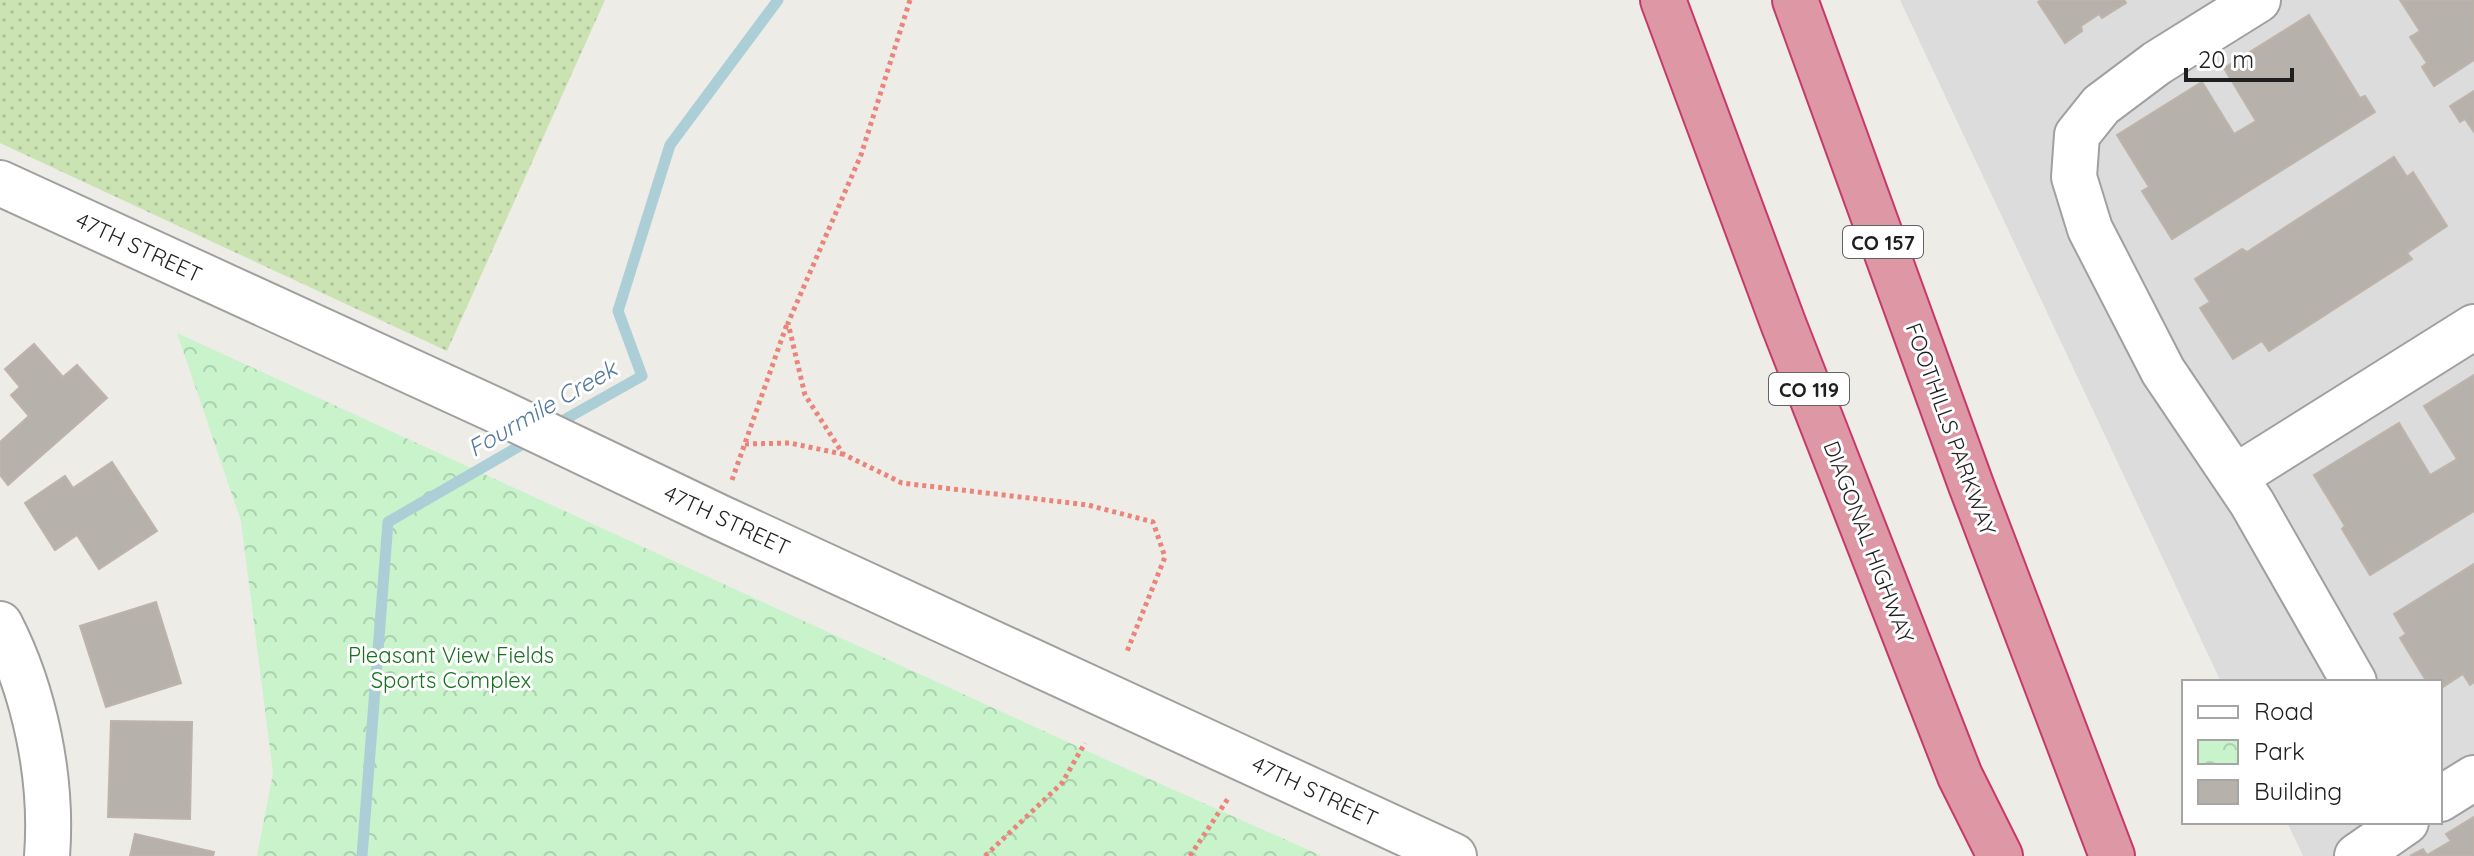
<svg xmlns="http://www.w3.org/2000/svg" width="2474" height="856" viewBox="0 0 2474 856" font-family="Quicksand,sans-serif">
	<defs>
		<pattern id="grass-dots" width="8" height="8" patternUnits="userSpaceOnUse" patternTransform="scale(2)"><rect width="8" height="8" fill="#cbe3b2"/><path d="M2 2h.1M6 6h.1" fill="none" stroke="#aec299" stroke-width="1.8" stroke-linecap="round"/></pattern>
		<pattern id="park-crowns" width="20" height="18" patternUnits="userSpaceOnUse" patternTransform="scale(2)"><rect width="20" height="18" fill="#c8f3cb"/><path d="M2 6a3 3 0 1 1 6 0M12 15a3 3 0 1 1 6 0" fill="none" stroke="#abd0ae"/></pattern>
	</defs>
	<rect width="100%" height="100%" fill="#eeece6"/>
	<path fill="#dddcdc" d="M1900,0H2474V856H2303L2287,822H2440V682H2221Z"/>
	<path fill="url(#grass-dots)" d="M0,0H605L447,351L0,143Z"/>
	<path fill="url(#park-crowns)" d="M177,333L1109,761L1322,856H257L273,773L241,521Z"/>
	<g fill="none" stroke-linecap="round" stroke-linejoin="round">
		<path stroke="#acced7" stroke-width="11" d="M555,425L642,376L618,311L670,145L778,0
			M362,856L388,522L530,440"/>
	</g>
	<path fill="#b7b1ac" stroke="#beb3aa" stroke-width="2" d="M2041,0H2124L2126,3L2102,18L2099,14L2081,26L2082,31L2065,43L2038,2Z
		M2400,0H2474V60L2434,86L2422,67L2427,63L2410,37L2420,31Z
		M2309,15L2360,98L2365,96L2375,112L2172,239L2142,191L2149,187L2117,135L2202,82L2234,134L2256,121L2224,68Z
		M2474,91V132L2465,119L2460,122L2450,106Z
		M2394,157L2407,177L2413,172L2447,226L2407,253L2412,259L2269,351L2262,341L2233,359L2200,308L2210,302L2195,279L2242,249L2247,252Z
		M34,344L63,377L77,365L107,398L8,485L0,475V442L29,416L11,395L20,387L5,369Z
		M2474,375V511L2370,575L2342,529L2345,526L2314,475L2399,423L2430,475L2457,459L2424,406Z
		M112,462L157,531L99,569L77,535L55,550L25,503L65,476L73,488Z
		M2474,564V682L2470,685L2463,674L2440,689V682H2427L2400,638L2406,634L2394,614Z
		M156,602L181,683L106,707L80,626Z
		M111,721L192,722L190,819L108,817Z
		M2474,817V856H2410L2423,849L2427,855L2451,841L2446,834Z
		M135,834L214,852L213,856H130Z"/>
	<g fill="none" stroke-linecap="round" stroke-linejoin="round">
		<defs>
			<path id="minor" d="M2258,0L2157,63L2101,105L2077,135L2074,177L2090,229L2163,371L2252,503L2354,682
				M0,183L493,409L719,517L1454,856
				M2235,477L2474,327
				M0,624C35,692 53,779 47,856
				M2440,799L2474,778
				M2357,856L2406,822"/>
			<path id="highway" d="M1663,0L1783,323L1960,776L2000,856
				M1795,0L1971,485L2112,856"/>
		</defs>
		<use href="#minor" stroke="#a0a0a0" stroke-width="48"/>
		<use href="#highway" stroke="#c7396c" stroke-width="48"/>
		<path stroke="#ea857c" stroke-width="5" stroke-dasharray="4 4" stroke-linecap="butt" d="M910,0L861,155L788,323L805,395L843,454L902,483L1088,505L1153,522L1165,557L1126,654
			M745,444L790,443L842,454
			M732,480L787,324
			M985,856L1062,783L1085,743
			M1190,856L1229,797"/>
		<use href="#minor" stroke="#fff" stroke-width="44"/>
		<use href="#highway" stroke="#dd97a5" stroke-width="44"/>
	</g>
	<g text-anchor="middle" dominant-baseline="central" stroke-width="6" stroke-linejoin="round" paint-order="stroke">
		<g fill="#fff" stroke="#626262" stroke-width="2">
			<rect x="1843" y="226" width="80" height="32" rx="6"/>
			<rect x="1769" y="373" width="80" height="32" rx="6"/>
		</g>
		<g font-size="20" font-weight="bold" fill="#1f1f1f">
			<text x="1883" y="242">CO 157</text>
			<text x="1809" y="389">CO 119</text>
		</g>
		<g font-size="22" fill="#1f1f1f" stroke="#fff">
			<text transform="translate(139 247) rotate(25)">47TH STREET</text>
			<text transform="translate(1951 429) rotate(70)">FOOTHILLS PARKWAY</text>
			<text transform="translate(727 520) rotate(25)">47TH STREET</text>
			<text transform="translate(1869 542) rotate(69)">DIAGONAL HIGHWAY</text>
			<text transform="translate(1315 791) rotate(25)">47TH STREET</text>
		</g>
		<g font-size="22" fill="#18711e" stroke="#fff">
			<text x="451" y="655">Pleasant View Fields<tspan x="451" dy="25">Sports Complex</tspan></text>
		</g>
		<g font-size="24" font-style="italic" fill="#53799d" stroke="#fff">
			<text transform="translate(542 408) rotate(-30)">Fourmile Creek</text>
		</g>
	</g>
	<rect x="2182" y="680" width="260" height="144" fill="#ffffff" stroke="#a5a5a5" stroke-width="2"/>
	<rect x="2198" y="706" width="40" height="12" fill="#ffffff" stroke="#a5a5a5" stroke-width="2"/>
	<text x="2254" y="720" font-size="24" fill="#1f1f1f">Road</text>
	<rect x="2198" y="740" width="40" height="24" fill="url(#park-crowns)" stroke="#a5a5a5" stroke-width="2"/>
	<text x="2254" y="760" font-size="24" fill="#1f1f1f">Park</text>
	<rect x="2198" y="780" width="40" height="24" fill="#b7b1ac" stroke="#a5a5a5" stroke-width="2"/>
	<text x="2254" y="800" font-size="24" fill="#1f1f1f">Building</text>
	<path d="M2186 68v12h106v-12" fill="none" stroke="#1f1f1f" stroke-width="4"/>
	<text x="2198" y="68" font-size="24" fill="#1f1f1f" stroke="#ffffff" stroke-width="6" paint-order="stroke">20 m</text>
</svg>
